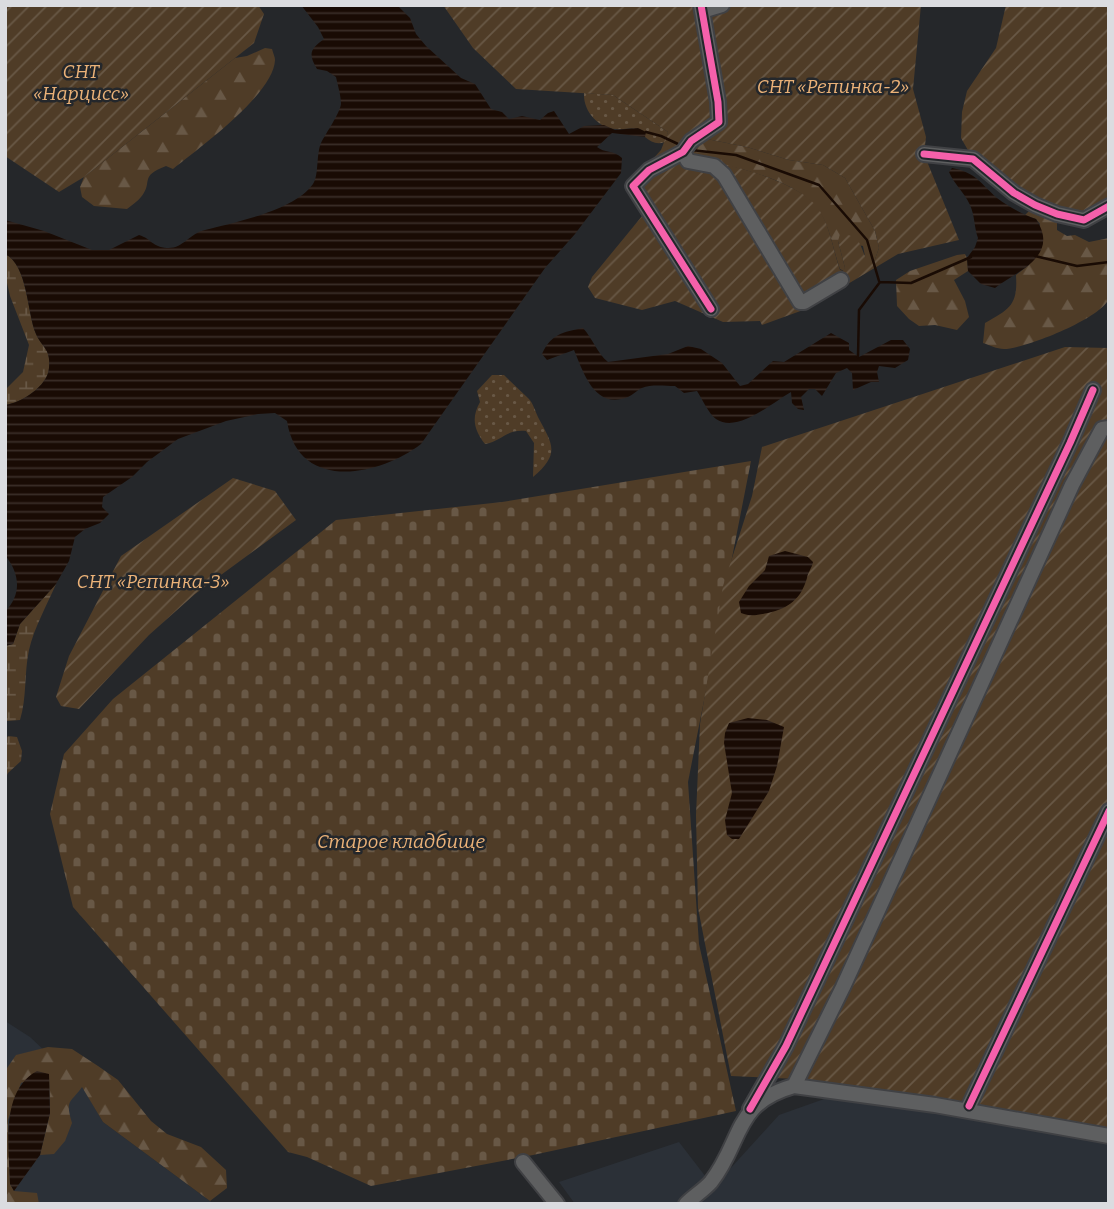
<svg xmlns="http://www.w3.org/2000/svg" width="1114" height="1209" viewBox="0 0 1114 1209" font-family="Bitter,serif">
	<defs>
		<pattern id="grass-dots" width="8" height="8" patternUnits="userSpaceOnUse" patternTransform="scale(1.75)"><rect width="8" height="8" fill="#4f3c27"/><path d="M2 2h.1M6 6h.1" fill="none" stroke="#685846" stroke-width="1.8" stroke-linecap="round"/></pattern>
		<pattern id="forest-firs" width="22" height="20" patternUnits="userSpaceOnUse" patternTransform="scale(1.75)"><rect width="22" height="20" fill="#4f3c27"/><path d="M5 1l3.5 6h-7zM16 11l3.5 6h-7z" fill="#685846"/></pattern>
		<pattern id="wetland-marsh" width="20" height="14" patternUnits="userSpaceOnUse" patternTransform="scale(1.75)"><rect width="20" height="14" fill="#4f3c27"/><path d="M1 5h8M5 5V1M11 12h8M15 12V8" fill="none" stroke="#685846"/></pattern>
		<pattern id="cemetery-stones" width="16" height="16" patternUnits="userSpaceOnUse" patternTransform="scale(1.75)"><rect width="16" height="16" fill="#4f3c27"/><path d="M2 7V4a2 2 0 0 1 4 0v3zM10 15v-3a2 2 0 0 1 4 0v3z" fill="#685846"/></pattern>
		<pattern id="garden-furrows" width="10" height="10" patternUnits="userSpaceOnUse" patternTransform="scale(1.75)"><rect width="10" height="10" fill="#4f3c27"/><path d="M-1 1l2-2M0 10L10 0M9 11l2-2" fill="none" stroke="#685846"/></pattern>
		<pattern id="water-rules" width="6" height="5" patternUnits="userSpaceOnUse" patternTransform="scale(1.75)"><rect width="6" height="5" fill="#190b04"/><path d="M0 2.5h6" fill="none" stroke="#3a2e28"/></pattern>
	</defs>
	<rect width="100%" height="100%" fill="#25272a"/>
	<path fill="#2b3037" d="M5,1021L30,1037L82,1086L103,1122L214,1204H5Z
		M841,1093L1109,1138V1204H698L779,1115Z
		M679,1142L709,1181L686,1204H575L559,1182Z"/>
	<path fill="url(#grass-dots)" d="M584,93L613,95L668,132L665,142C657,145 651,142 645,137V132C635,126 627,130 616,129C598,128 583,111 584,93Z
		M492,375H504C512,383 520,390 528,398C534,404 535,412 539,419C553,445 560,454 533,477L534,443L526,431C506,429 502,441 485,444C474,430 471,418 480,402L477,391Z"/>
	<path fill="url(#forest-firs)" d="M265,48L272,49C273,53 275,57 275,60C274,94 199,148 173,169L166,166C138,177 154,181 141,197C138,201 132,205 127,209L94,206L82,197L80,187L84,177L235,58L247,56Z
		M702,138L747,147L789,160L823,165L845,178L875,231L879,248L874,262L869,264L866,261L863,246L838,241L845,268L844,271L840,269C833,250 830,224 817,208C796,179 725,163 692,160L688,149Z
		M1035,205L1057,214V230L1067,236L1075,235L1089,242L1109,238C1109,252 1112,286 1109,298C1103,318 1024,349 1004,349C997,349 989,345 983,343L985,323C1010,309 1018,305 1016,275L1029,265L1040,224L1036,219L1025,215Z
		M965,254L967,258L968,271L954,280L965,301L969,317L957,330L935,325L919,326L909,319L897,306L896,280L910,271L957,255Z
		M48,1047L72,1049L98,1066L118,1080L151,1121L167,1134L201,1147L226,1170L227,1188L210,1201L103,1122L82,1087C70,1104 65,1099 72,1123L65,1141L54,1154L40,1155L50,1113L49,1074L21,1083L8,1120L10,1184L14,1191L37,1193L39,1204H5V1071L16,1055Z"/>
	<path fill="url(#wetland-marsh)" d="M5,254C28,265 27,314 36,334C42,348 51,348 49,368C48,386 21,403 5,405V390L23,372L29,345L10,296L5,274Z
		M56,584C47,605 34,628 29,650C24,673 27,698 20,720L7,721L5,646L13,644L20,624Z
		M8,736L17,737L22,751L21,761L8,773L5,779V741Z"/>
	<path fill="url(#cemetery-stones)" d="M751,461L688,782L699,944L736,1111L533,1155L371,1186L307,1157L288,1152L73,907L50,814L64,754L113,699L336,520L502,502Z"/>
	<path fill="url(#garden-furrows)" fill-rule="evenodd" d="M5,5H258L264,14L254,43L84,177L59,192L5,156Z
		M443,5H921L913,89L926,137L924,154L959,240L898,254L806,309L762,325L760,321L723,322L675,301L642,310L595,298L588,287L592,277L647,210L630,184L661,150L668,132L613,95L516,89L473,48ZM702,138L747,147L789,160L823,165L845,178L875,231L879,248L874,262L869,263C859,249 864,235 840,234L838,241L845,268L843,271L840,270C833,250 830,225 818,208C797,179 722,163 688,156Z
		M1006,5H1109V206L1084,220L1057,214L973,159L961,138L962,112L967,91L996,48Z
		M1065,347L1109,348V1132L798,1079L731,1076L698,908L696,815L700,724L723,586L752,496L762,447Z
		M233,478L275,491L296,520L195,594L149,635L79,709L61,706L56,697L69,656L121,556Z"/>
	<path fill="url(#water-rules)" d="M301,5H397L410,18L416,34L426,46L461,78L475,84L491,109L502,112L509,119L522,116L540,120L548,113L554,111L569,134L584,126L604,125L615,130L638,128L646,132L645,137L612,133L597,147C604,153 614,150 622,158L621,173L575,234L545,268L421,444C378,477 298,492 287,421L275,413L258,414L226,421L178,439L147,462L132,477L103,497L102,507L109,514L100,523L85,529L75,537L69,561L56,584L20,624L13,644L5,646V612C22,594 20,574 5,555V405C21,403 48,386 49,368C51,348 42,348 36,334C27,313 28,265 5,254V220L44,231L92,250H109L139,235C152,239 152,247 167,248C183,249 190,233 205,230C235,222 294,211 313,184C319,175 316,155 321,143C326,133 340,113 341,104C341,96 338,86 336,77L327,71L317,69C308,54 310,49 324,39L318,27Z
		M952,168C977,173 980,183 997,198C1009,207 1022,214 1036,219C1060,256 1019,270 995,288L981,284L968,271L967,258L975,247L978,238C974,227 975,216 970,205C964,192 954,184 949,172Z
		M583,328C593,339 597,353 608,362L668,354L688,346L701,349L722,363L740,386L748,384L773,361L784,362L831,333L849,343V350L859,357L891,340H903L910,349L908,360L895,368L879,366L877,372L879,382H871L853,390L852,373L847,368L836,373L822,396L815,389H809L801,397L804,410L798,409L792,403L791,392C773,402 738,434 716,419C709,414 702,399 697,391L684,393L675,386C665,386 651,384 642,388C637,390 633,395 628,397C595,410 584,374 574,350L547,360L542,354C551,334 563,332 583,328Z
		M785,551L808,557L813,562C812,568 808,572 807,578C801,599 789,608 768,613C757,615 751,617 741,613L739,602L749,586L765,570L769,556Z
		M748,718L767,720L784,727L777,766L769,791L739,839H732L727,835L725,820L732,793L724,743L725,733L729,723Z
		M37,1071L49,1074L50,1113L40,1155L14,1191L10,1184C9,1147 0,1091 37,1071Z"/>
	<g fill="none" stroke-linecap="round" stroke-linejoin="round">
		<path stroke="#190b04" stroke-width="2.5" d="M646,132L661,136L678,144
			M691,150L736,155L819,185L867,240L879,281
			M1035,256L1077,266L1109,262
			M858,357L859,310L880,282L911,283L971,257"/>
		<defs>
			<path id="minor" d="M701,5L718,102L719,122L691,141L683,152L649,170L633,186L711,309
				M702,11L722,5
				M683,152L688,161L714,166L724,175L800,302H804L841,280
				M924,154L973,159L1014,193L1035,205L1057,214L1084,220L1109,206
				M794,1086L843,987L1072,485L1102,429L1109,428
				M969,1106L1109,811
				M750,1109L786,1046L1070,443L1093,390
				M523,1162L557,1204
				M686,1204C694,1196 704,1190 711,1182C743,1141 733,1103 794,1086L935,1105L1109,1136"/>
		</defs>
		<use href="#minor" stroke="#404144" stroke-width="18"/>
		<use href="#minor" stroke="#5e5f60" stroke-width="14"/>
		<defs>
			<path id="cycleway" d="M701,5L718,102L719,122L691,141L683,152L649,170L633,186L711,309
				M924,154L973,159L1014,193L1035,205L1057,214L1084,220L1109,206
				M969,1106L1109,811
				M750,1109L786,1046L1070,443L1093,390"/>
		</defs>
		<use href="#cycleway" stroke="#24272b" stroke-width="11"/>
		<use href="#cycleway" stroke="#f560ab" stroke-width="7"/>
	</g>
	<g text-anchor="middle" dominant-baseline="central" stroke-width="5" stroke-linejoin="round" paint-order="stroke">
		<g font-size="19" font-style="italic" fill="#ebb278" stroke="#24272b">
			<text x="81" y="71">СНТ<tspan x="81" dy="22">«Нарцисс»</tspan></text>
			<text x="833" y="86">СНТ «Репинка-2»</text>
			<text x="153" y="581">СНТ «Репинка-3»</text>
			<text x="401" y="841">Старое кладбище</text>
		</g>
	</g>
	<rect width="1114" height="1209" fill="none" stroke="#dbdce0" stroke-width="14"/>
</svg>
